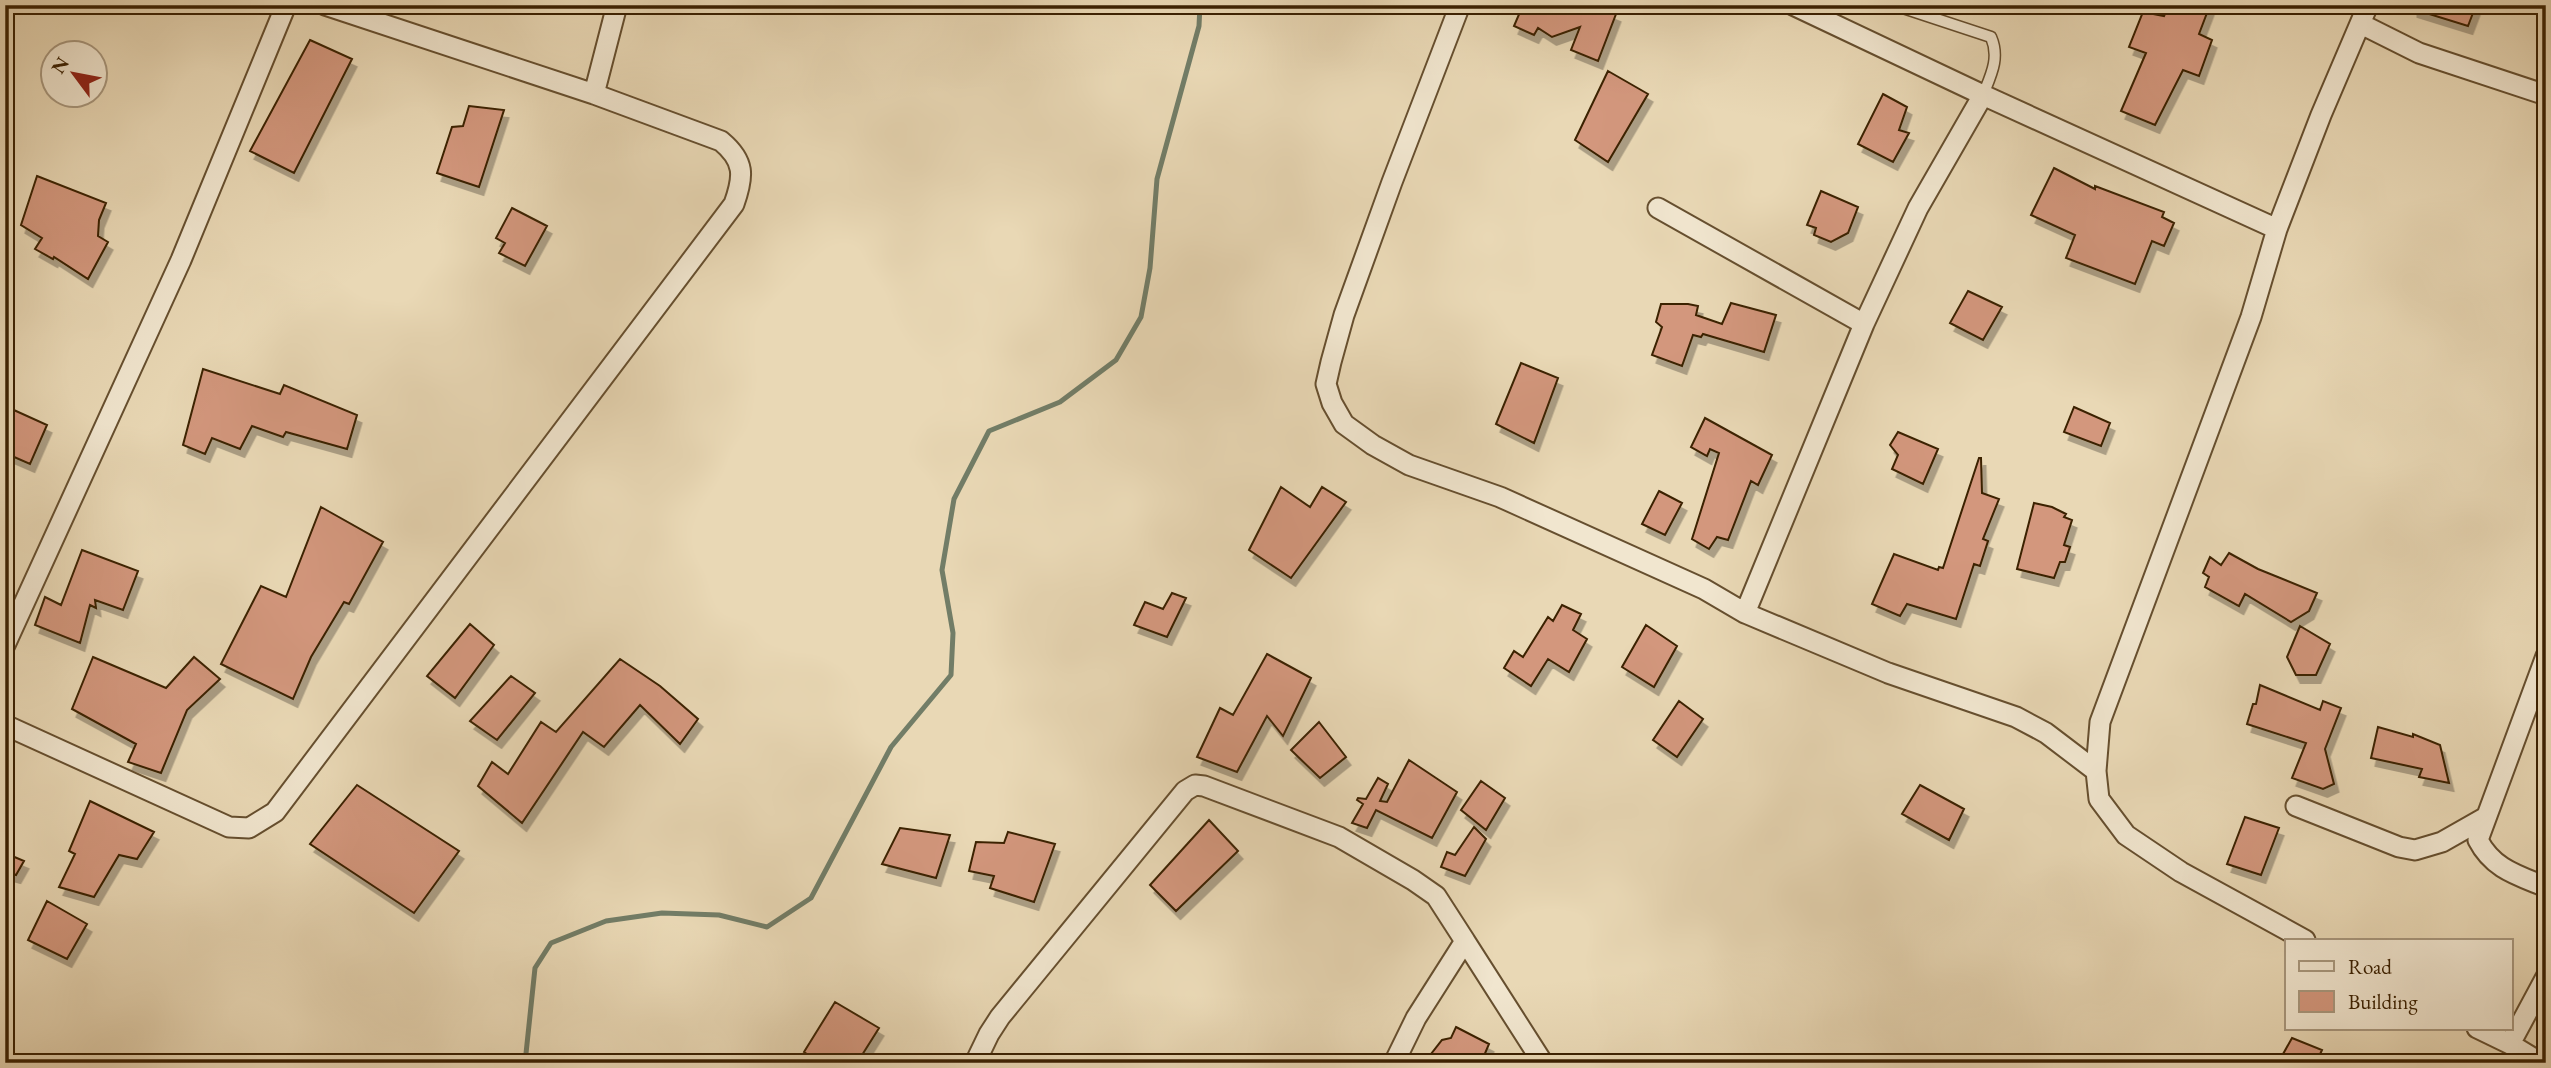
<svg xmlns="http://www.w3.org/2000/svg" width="2551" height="1068" viewBox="0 0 2551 1068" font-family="'EB Garamond',serif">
	<defs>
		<filter id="shadow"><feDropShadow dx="4.5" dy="8" stdDeviation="0" flood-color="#0004"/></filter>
	</defs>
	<rect width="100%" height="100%" fill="#e9d8b5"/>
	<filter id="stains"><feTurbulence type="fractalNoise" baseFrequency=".00286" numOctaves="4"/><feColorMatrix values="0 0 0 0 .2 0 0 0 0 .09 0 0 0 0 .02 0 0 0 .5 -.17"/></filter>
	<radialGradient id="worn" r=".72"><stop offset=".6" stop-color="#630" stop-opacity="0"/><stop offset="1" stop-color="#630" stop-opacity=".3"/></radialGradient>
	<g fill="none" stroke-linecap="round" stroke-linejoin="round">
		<path stroke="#727d67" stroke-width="5" d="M525,1063L535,968L551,943L606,921L662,913L719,915L767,927L811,898L891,747L951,675L953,633L942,570L954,499L989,431L1060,402L1116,360L1141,317L1150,268L1157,179L1199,26L1200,5"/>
	</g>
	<path fill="#d3977d" stroke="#3b2102" stroke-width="2" filter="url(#shadow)" d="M1523,5H1594L1616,14L1598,61L1571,50L1580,27L1552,37L1538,28L1534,35L1514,26Z
		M2169,5H2210L2199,34L2212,40L2199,76L2183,70L2155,125L2121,111L2146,53L2129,47L2143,12L2164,16Z
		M2413,5H2476L2468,26L2413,9Z
		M310,40L352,59L294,173L250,151Z
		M1608,71L1648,94L1608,162L1575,140Z
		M1883,94L1907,107L1899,130L1909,133L1893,162L1858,144Z
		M469,106L504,110L479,187L437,173L452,127L463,126Z
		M2054,168L2095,189V186L2164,212L2162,217L2174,223L2164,246L2152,241L2135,284L2066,258L2075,235L2031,215Z
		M37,176L106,203L99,220L98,236L108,242L88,279L54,257L53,259L35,249L42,238L21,225Z
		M1821,191L1858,207L1848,233L1831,242L1814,235L1816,228L1807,225Z
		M512,208L547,226L525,266L499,253L505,243L496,238Z
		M1968,291L2002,307L1983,340L1950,323Z
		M1731,303L1776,315L1764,352L1703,334L1701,337L1693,335L1682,366L1652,355L1662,327L1656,322L1661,304H1688L1698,306L1696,315L1722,324Z
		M1521,363L1558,378L1534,443L1496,424Z
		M203,369L280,394L284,385L357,415L347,449L286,432L283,437L252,426L240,449L212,438L205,454L183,445Z
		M5,406L47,425L30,464L5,453Z
		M2074,407L2110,423L2101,446L2064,432Z
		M1705,418L1772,455L1758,485L1751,481L1728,540L1717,537L1709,549L1692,539L1719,453L1710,449L1707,456L1691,447Z
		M1898,432L1938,449L1923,484L1892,469L1898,455L1890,445Z
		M1979,458H1981L1982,493L1999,499L1983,539L1988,541L1980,566L1974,564L1956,619L1907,604L1900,616L1872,604L1894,554L1938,570L1939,567L1943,568Z
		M1281,487L1310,507L1322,487L1346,502L1291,578L1249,550Z
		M1659,491L1682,503L1665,535L1642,524Z
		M2034,503L2052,507L2066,514L2064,517L2072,520L2064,545L2070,547L2065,562H2060L2054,578L2017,569Z
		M321,507L383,542L349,604L344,602L311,657L293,699L221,664L261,586L286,597Z
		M82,550L138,571L123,610L95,600L96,608L90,605L80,643L35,625L45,597L61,605Z
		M2229,553L2258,569L2317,593L2309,611L2291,622L2245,594L2239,606L2205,587L2209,577L2203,573L2210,557L2221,565Z
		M1172,593L1186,598L1167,637L1134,625L1145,602L1163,609Z
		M1562,605L1581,614L1573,630L1587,639L1569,672L1548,659L1531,686L1504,668L1514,651L1523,657L1548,617L1553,621Z
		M470,624L494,645L455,698L427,676Z
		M1646,625L1677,646L1654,687L1622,667Z
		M2300,626L2330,644L2316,675H2296L2287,657Z
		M1267,654L1311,678L1283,736L1267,716L1237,772L1197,757L1220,708L1233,715Z
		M93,657L166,688L194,657L220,679L187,710L161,773L128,762L136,744L72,709Z
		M620,659L660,686L698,719L680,744L640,705L604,747L583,732L522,823L478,786L492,762L508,774L541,722L556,732Z
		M511,676L535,693L497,740L470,721Z
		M2260,685L2320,710L2323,701L2341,708L2325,749L2334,784L2323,789L2292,778L2306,743L2247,724L2253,704H2256Z
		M1679,701L1703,719L1677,757L1653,740Z
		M1319,722L1346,757L1320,778L1291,750Z
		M2378,727L2413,737V734L2440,745L2449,783L2419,777L2422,769L2371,758Z
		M1409,760L1457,792L1432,838L1376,810L1367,828L1352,823L1363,804L1357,800L1358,798L1366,799L1378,778L1388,784L1380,801L1387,802Z
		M1481,781L1505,798L1486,830L1461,810Z
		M357,785L459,851L414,913L310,844Z
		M1920,785L1964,809L1949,840L1902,814Z
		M90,801L154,832L137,859L119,855L94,897L59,887L75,854L69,851Z
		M2245,817L2279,828L2261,875L2227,864Z
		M1209,820L1238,851L1176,911L1150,885Z
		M1474,827L1486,839L1465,876L1441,867L1447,852L1455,855Z
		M900,828L950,835L936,878L882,864Z
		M1008,832L1055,844L1034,902L990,888L994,876L969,871L976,842L1004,843Z
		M5,853L24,861L16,875L5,872Z
		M47,901L87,924L67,959L28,940Z
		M835,1002L879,1028L857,1063H820L804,1052Z
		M1456,1027L1489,1044L1481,1063H1424L1442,1040L1451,1038Z
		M2292,1038L2322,1050L2316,1063H2278Z"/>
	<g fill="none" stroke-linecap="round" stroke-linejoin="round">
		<defs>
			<path id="service" d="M1894,5L1991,37C2000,58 1991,75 1983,95"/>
			<path id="minor" d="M1460,5L1392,182L1344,315L1331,362L1326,384L1332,403L1344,424L1373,445L1409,465L1500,497L1704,589L1745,613L1888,673L2016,717L2046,733L2096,771L2100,722L2251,317L2277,229L2321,115L2368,5
				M1793,5L1983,95L1918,208L1864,324
				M2361,24L2419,53L2546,95
				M594,94L617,5
				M1983,95L2277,229
				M1658,208L1864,324L1745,613
				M5,645L181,260L286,5
				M2546,656L2478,840C2493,869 2517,875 2546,887
				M5,725L229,827L249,828L275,812L734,204C744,176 745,161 721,141L594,94L325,5
				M2096,771L2099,799L2126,835L2181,872L2305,940
				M2296,806L2399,847L2415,850L2442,842L2486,817
				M1465,941L1543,1063
				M2477,1028L2510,1044L2546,977
				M2510,1044L2541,1063
				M975,1063L989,1034L1000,1017L1185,791L1195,785L1204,786L1339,837L1413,880L1436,896L1465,941L1416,1018L1394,1063"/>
		</defs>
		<use href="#service" stroke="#664f2f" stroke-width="13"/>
		<use href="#minor" stroke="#664f2f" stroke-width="23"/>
		<use href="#service" stroke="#f1e6cf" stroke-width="10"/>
		<use href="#minor" stroke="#f1e6cf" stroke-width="19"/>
	</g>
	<rect width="2551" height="1068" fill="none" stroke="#e9d8b5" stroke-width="28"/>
	<rect x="7" y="7" width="2537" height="1054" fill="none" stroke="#3b2102" stroke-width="3.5"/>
	<rect x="14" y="14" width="2523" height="1040" fill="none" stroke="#3b2102" stroke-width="2"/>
	<rect x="2285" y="939" width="228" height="91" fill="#f1e6cf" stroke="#a8977d" stroke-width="2"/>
	<rect x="2299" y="961" width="35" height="10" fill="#f1e6cf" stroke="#a8977d" stroke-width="2"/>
	<text x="2348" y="974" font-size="21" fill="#3b2102">Road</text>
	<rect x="2299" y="991" width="35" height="21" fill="#d3977d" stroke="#a8977d" stroke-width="2"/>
	<text x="2348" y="1009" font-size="21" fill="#3b2102">Building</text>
	<g transform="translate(74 74) rotate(302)"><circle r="33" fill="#f1e6cf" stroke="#a8977d" stroke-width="2"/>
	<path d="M0-5L12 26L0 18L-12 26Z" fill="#8f2418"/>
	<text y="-10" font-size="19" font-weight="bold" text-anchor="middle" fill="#3b2102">N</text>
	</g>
	<rect width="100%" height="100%" filter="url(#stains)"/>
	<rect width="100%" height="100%" fill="url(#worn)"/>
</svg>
